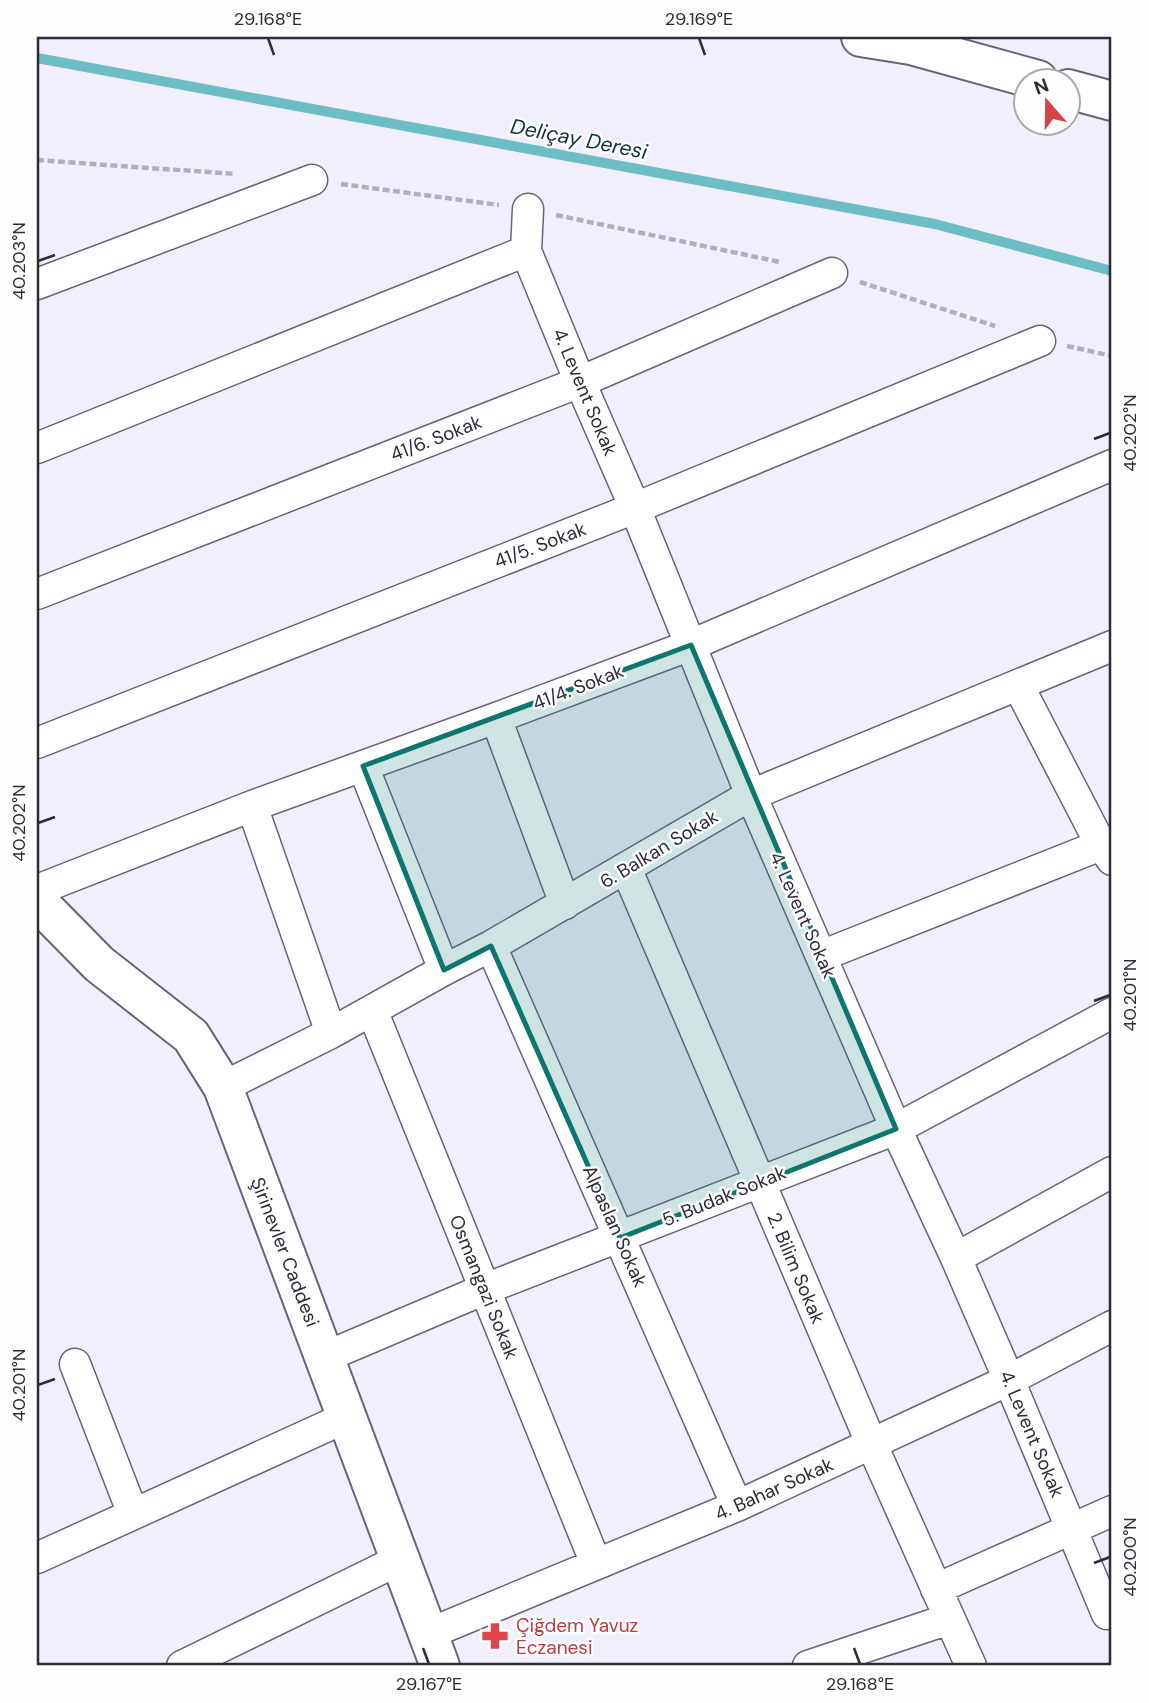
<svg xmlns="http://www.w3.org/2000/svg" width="1149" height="1703" viewBox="0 0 1149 1703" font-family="'DM Sans',sans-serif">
	<rect width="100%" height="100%" fill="#f2effc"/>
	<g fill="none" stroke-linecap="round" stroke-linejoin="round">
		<path stroke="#6cbdc5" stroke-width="10" d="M37,58L935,224L1112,271"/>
		<defs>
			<path id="minor" d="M528,209L526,251L580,382L635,508L751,795L896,1129L956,1258L1009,1380L1107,1614
				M37,284L312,180
				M37,448L526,251
				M37,594L580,382L832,273
				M1018,685L1101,845L1112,860
				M496,718L565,904
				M37,743L635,508L1040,341
				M363,766L444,970
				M252,806L331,1033
				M626,868L872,1445L971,1666
				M37,890L252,806L496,718L691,645L1112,465
				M491,946L737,1506
				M821,956L1101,845
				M372,1010L596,1564
				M223,1087L331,1033L444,970L491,946L751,795L1112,646
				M956,1258L1112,1172
				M325,1357L485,1289L896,1129L1112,1013
				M75,1364L133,1514
				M37,1558L347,1417
				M936,1589L1112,1511
				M428,1634L737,1506L1009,1380L1112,1326
				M182,1666L399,1560
				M808,1666L949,1619"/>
			<path id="secondary" d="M861,37L911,45L1038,80
				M1068,89L1112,101
				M37,901L99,964L191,1036L223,1087L440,1666"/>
		</defs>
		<use href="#minor" stroke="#6a627d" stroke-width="33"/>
		<use href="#secondary" stroke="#6a627d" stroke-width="42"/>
		<path stroke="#b2afbb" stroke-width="4.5" stroke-dasharray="7 3.5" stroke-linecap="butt" d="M37,160L235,174
			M341,184L499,205
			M556,215L780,262
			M860,282L995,326
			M1067,346L1112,356"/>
		<use href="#minor" stroke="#fff" stroke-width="30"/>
		<use href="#secondary" stroke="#fff" stroke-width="38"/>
	</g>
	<path fill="#0f766e" fill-opacity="0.2" stroke="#0f766e" stroke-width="5" stroke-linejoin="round" d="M691,645L896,1129L620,1238L491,946L444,970L363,766Z"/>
	<path fill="none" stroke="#2e2a36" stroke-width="2.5" d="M268,38L274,55M699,38L705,55M38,261L55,255M1094,439L1110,433M38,823L55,817M1094,1001L1110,995M38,1385L55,1379M1094,1563L1110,1557M423,1648L429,1664M854,1648L860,1664"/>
	<defs>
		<symbol id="pharmacy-bare" viewBox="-9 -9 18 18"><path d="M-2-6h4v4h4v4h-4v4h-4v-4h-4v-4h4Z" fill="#e0444e" stroke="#fefefe" stroke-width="2.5" paint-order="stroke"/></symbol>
	</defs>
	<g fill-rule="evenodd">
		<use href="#pharmacy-bare" x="476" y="1617" width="38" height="38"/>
	</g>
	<g text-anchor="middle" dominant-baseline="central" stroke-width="5" stroke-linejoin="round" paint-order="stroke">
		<g font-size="19" fill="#2e2a36" stroke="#fefefe">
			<text transform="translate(585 392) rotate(67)">4. Levent Sokak</text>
			<text transform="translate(436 438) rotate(-21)">41/6. Sokak</text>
			<text transform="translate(540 545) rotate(-21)">41/5. Sokak</text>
			<text transform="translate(578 687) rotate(-21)">41/4. Sokak</text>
			<text transform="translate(659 849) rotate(-31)">6. Balkan Sokak</text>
			<text transform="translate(803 915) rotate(66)">4. Levent Sokak</text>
			<text transform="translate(724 1196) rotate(-22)">5. Budak Sokak</text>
			<text transform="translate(615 1226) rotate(66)">Alpaslan Sokak</text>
			<text transform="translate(285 1252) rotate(69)">Şirinevler Caddesi</text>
			<text transform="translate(796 1268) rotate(67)">2. Bilim Sokak</text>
			<text transform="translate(484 1287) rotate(68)">Osmangazi Sokak</text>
			<text transform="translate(1032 1434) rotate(67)">4. Levent Sokak</text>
			<text transform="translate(774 1489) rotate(-24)">4. Bahar Sokak</text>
		</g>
		<g font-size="19" fill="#be3a42" stroke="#fefefe" text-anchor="start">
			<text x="516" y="1625">Çiğdem Yavuz<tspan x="516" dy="22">Eczanesi</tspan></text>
		</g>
		<g font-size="21" font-style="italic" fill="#0c3539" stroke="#fefefe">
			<text transform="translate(579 139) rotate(11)">Deliçay Deresi</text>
		</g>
	</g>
	<rect width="1149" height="1703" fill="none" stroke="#fefefe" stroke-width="77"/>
	<g transform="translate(1047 102) rotate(340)"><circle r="33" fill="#fefefe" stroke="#aba9ae" stroke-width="2"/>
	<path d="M0-5L12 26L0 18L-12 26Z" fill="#d54547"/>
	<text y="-10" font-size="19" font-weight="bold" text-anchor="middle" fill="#2e2a36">N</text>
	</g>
	<rect x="38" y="38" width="1072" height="1626" fill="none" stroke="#2e2a36" stroke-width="2.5"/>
	<g font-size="18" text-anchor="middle" fill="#2e2a36">
		<text x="268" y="25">29.168°E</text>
		<text x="699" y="25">29.169°E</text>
		<text transform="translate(19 261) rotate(-90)" y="6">40.203°N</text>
		<text transform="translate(1130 433) rotate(-90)" y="6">40.202°N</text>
		<text transform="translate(19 823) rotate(-90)" y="6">40.202°N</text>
		<text transform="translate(1130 995) rotate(-90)" y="6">40.201°N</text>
		<text transform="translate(19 1385) rotate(-90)" y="6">40.201°N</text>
		<text transform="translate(1130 1557) rotate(-90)" y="6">40.200°N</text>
		<text x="429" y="1690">29.167°E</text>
		<text x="860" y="1690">29.168°E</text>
	</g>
</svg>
